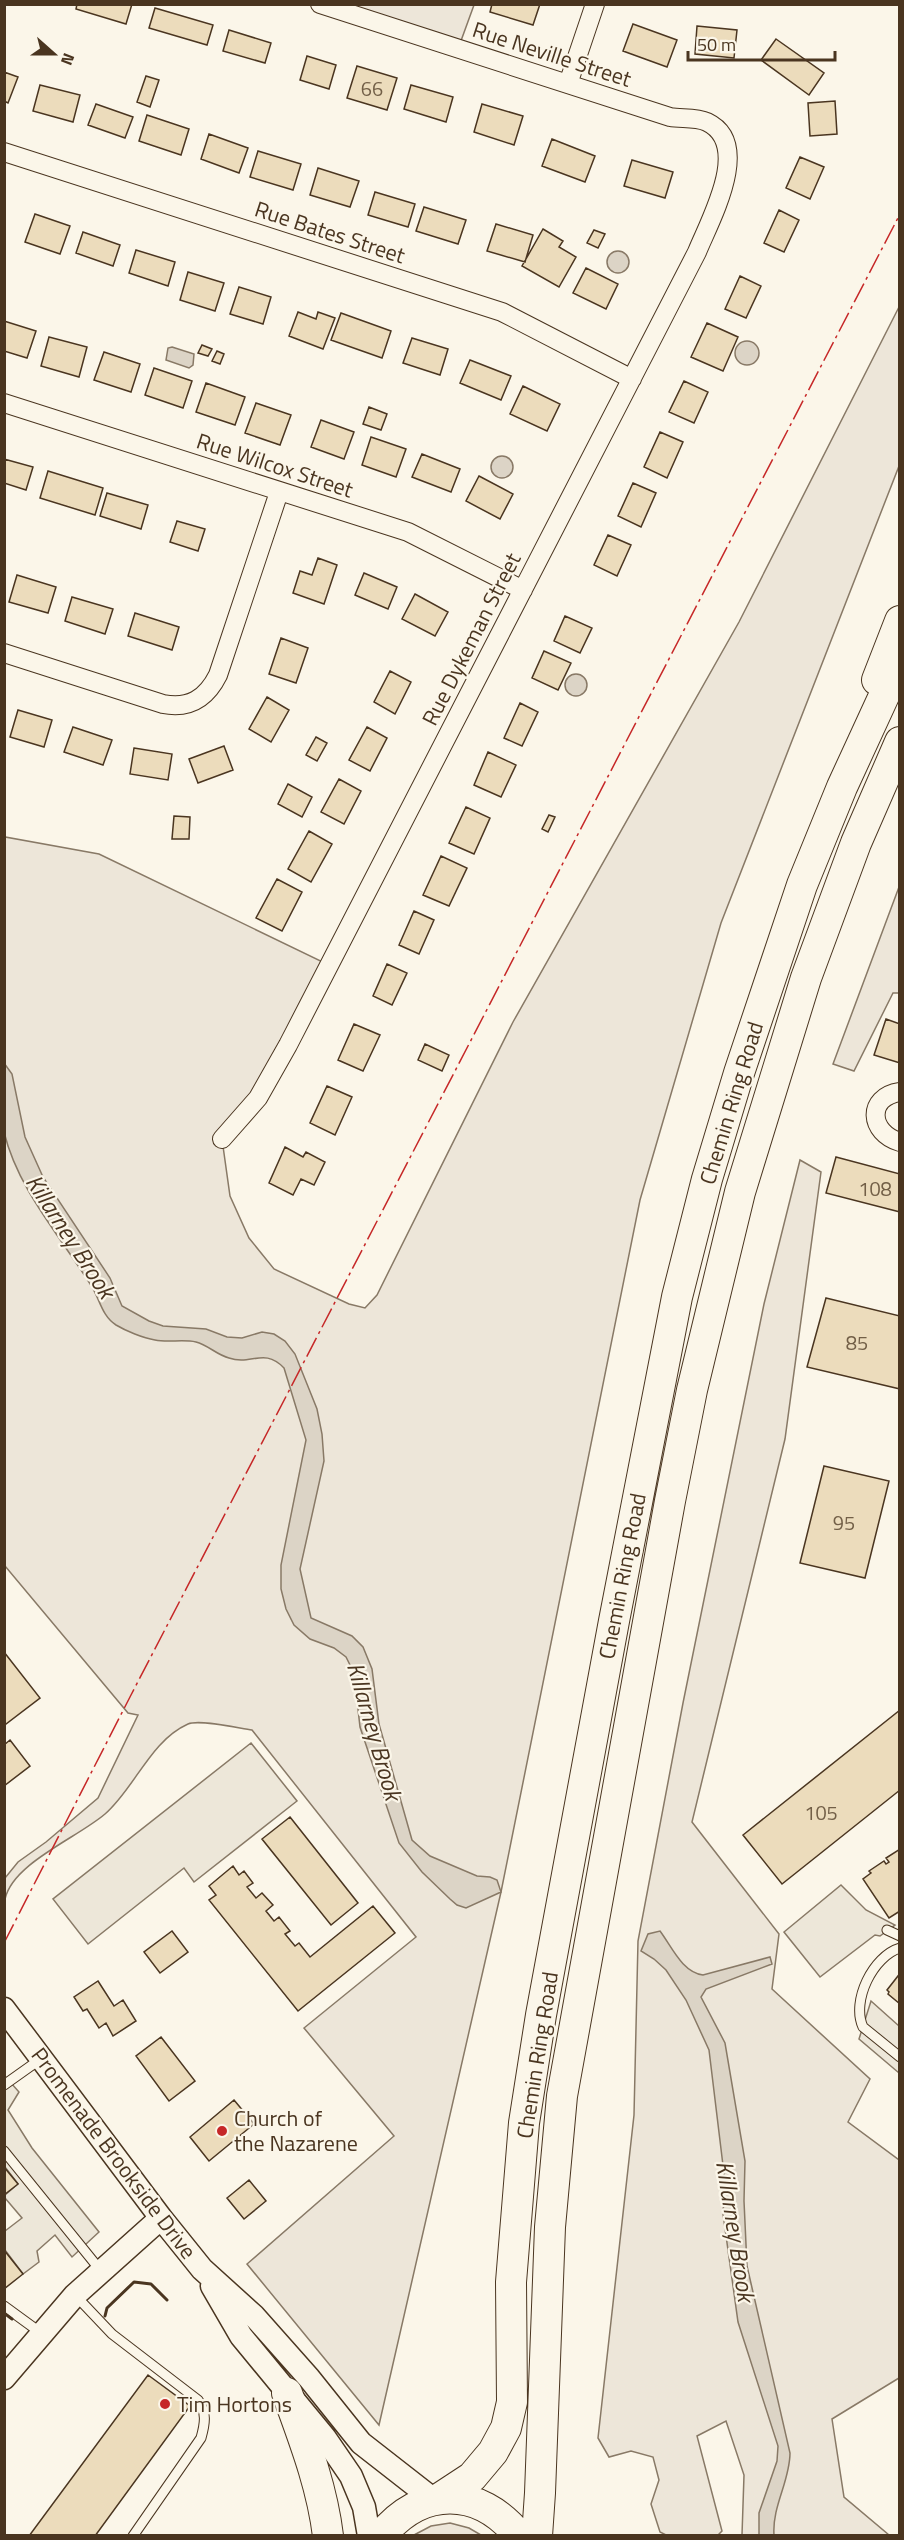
<svg xmlns="http://www.w3.org/2000/svg" width="904" height="2540" viewBox="0 0 904 2540" font-family="'Titillium Web',sans-serif">
	<rect width="100%" height="100%" fill="#fbf6e9"/>
	<path fill="#ede6d9" stroke="#887966" stroke-width="1.5" d="M320,5H474L458,49Z
		M899,307V466L721,923L640,1200L501,1892L379,2425L247,2264L394,2136L304,2028L416,1937L252,1730C238,1728 199,1719 188,1724C150,1741 135,1788 105,1814C77,1838 13,1863 5,1899V1878L18,1862L46,1842L98,1798L138,1715L128,1713L5,1566V837L99,854L329,965L288,1045L222,1139L230,1196L249,1238L274,1269L349,1304L365,1308L377,1295L513,1022L739,622Z
		M899,887V993H893L854,1071L833,1064Z
		M800,1160L821,1172L785,1439L692,1822L779,1934L772,1989L870,2079L848,2122L899,2160V2378L832,2419L844,2497L889,2535H742L744,2475L726,2421L697,2436L722,2531L718,2535H666L660,2532L651,2504L659,2480L653,2457L631,2451L609,2457L598,2438L634,2115L638,1941L683,1703L764,1304Z
		M450,2523L469,2528L481,2535H414L431,2526Z"/>
	<path fill="#ede7d9" stroke="#887966" stroke-width="1.5" d="M251,1743L297,1801L194,1882L184,1868L88,1944L53,1899Z
		M841,1885L866,1910L895,1925L880,1936L875,1935L820,1977L784,1932Z
		M871,2001L899,2026V2073L859,2039Z
		M4,2075L19,2092L8,2110L32,2148L99,2232L72,2257L55,2235L37,2251L39,2262L23,2274L5,2250V2231L22,2218L5,2198V2195L18,2184L5,2167Z"/>
	<path fill="#dcd4c6" stroke="#887966" stroke-width="1.5" d="M607 262a11 11 0 1 1 22 0a11 11 0 1 1-22 0Z
		M735 353a12 12 0 1 1 24 0a12 12 0 1 1-24 0Z
		M172,347L194,354L193,365L189,368L166,360L168,348Z
		M491 467a11 11 0 1 1 22 0a11 11 0 1 1-22 0Z
		M565 685a11 11 0 1 1 22 0a11 11 0 1 1-22 0Z
		M4,1063L12,1074L25,1137L43,1177L110,1278L122,1306L149,1321L163,1326L206,1329L227,1337L242,1338L262,1332L274,1334L285,1341L295,1354L317,1409L322,1434L324,1461L300,1569L311,1618L352,1636L363,1647L372,1669L379,1724L412,1840L430,1856L477,1876L490,1877L497,1880L501,1892L466,1908L457,1905L450,1899L422,1872L399,1843L360,1727L354,1673L346,1657L334,1648L310,1639L294,1625L286,1609L281,1589V1565L306,1440L284,1368C264,1347 251,1366 229,1358C217,1355 208,1345 196,1342C182,1339 168,1343 155,1340C143,1338 126,1331 116,1325C102,1316 100,1300 92,1287C61,1237 18,1190 4,1132Z
		M660,1931C672,1947 682,1972 703,1975L770,1957L772,1964L706,1989L701,1997L725,2043L745,2161L744,2201L747,2266L790,2453C790,2481 772,2506 774,2535H759V2513L777,2461L778,2446L738,2322L723,2214L725,2182L709,2050L686,2000L666,1970L654,1959L641,1951L648,1934Z"/>
	<path fill="#ecdcbc" stroke="#4a3520" stroke-width="1.5" d="M77,4H132L126,24L76,9Z
		M492,4H540L533,25L490,12Z
		M155,8L213,25L207,45L149,28Z
		M633,24L677,40L667,67L623,51Z
		M697,26L737,30L734,58L695,54Z
		M229,30L271,43L265,63L223,51Z
		M776,39L824,73L809,95L761,60Z
		M307,56L336,65L329,89L300,80Z
		M357,66L397,78L387,110L347,98Z
		M4,72L18,77L8,103L4,101Z
		M146,76L159,80L150,107L137,102Z
		M40,85L80,95L73,122L33,111Z
		M411,85L453,97L446,122L404,109Z
		M835,101L837,134L810,136L808,103Z
		M96,104L133,117L125,138L88,125Z
		M482,104L523,116L514,145L474,132Z
		M147,115L189,129L181,155L139,141Z
		M209,134L248,148L239,173L201,159Z
		M552,139L595,156L585,182L542,166Z
		M258,151L301,164L293,190L250,177Z
		M800,157L824,167L810,199L786,188Z
		M632,160L673,172L665,198L624,186Z
		M318,168L359,181L350,207L310,195Z
		M375,192L415,204L408,227L368,215Z
		M424,207L466,220L458,244L416,231Z
		M779,210L799,220L784,252L764,243Z
		M35,214L70,226L60,254L25,242Z
		M496,224L533,235L525,262L487,251Z
		M543,229L563,241L559,247L576,257L559,287L522,266Z
		M594,230L605,234L598,248L587,243Z
		M83,232L120,245L113,266L76,253Z
		M136,250L175,262L168,286L129,273Z
		M586,268L618,284L606,309L573,293Z
		M188,272L224,283L215,311L180,300Z
		M740,276L761,286L746,318L725,309Z
		M239,287L271,297L263,324L230,314Z
		M298,312L316,319L318,312L335,318L323,349L289,336Z
		M341,313L391,331L382,358L331,340Z
		M4,321L36,331L27,358L4,351Z
		M707,323L738,337L723,371L691,357Z
		M49,337L87,347L79,377L41,366Z
		M412,338L448,349L440,375L403,363Z
		M202,345L212,349L208,356L198,353Z
		M217,351L224,354L220,364L212,361Z
		M104,352L140,364L131,392L94,380Z
		M470,360L511,376L501,400L460,383Z
		M154,368L192,381L183,408L145,395Z
		M684,381L708,392L694,423L669,412Z
		M206,383L245,397L235,425L196,412Z
		M523,386L560,404L547,431L510,414Z
		M256,403L291,415L280,445L245,433Z
		M369,407L387,414L381,430L363,424Z
		M321,420L354,432L344,459L311,447Z
		M660,432L683,442L667,478L644,467Z
		M371,437L406,449L396,477L362,465Z
		M422,454L460,469L451,492L412,477Z
		M4,459L33,467L26,490L4,483Z
		M48,471L103,488L95,515L40,498Z
		M479,476L513,494L500,519L466,501Z
		M633,483L656,493L641,527L618,516Z
		M107,493L148,505L141,529L100,516Z
		M177,521L205,529L198,551L170,542Z
		M608,535L631,545L617,576L594,565Z
		M318,558L337,565L324,604L293,593L300,571L312,575Z
		M364,573L397,587L388,609L355,595Z
		M17,575L56,587L48,613L9,602Z
		M415,594L448,612L435,636L402,619Z
		M72,597L113,609L105,634L65,621Z
		M135,613L179,627L172,650L128,636Z
		M565,616L592,628L580,653L554,641Z
		M281,638L308,648L296,683L269,674Z
		M544,651L571,663L558,690L532,678Z
		M390,671L411,682L395,714L374,702Z
		M267,697L289,710L271,742L249,729Z
		M520,703L538,712L522,746L504,738Z
		M18,710L52,720L44,747L10,737Z
		M73,727L112,740L103,765L64,752Z
		M367,727L387,738L370,771L349,760Z
		M316,737L327,743L317,761L306,755Z
		M224,746L233,770L198,783L189,759Z
		M134,748L172,754L168,780L130,774Z
		M488,752L516,765L501,797L474,785Z
		M339,779L361,791L344,824L321,812Z
		M288,784L312,797L302,817L278,804Z
		M466,807L490,818L474,854L449,843Z
		M549,815L555,817L548,832L542,829Z
		M174,816L190,817L189,839H172Z
		M309,831L332,844L311,882L288,869Z
		M441,856L467,868L449,906L423,895Z
		M277,879L302,892L282,931L256,918Z
		M414,911L434,920L419,954L399,945Z
		M387,964L407,973L392,1005L373,996Z
		M886,1019L900,1024V1063L874,1055Z
		M354,1024L380,1035L363,1071L338,1060Z
		M425,1044L449,1055L442,1071L418,1060Z
		M327,1086L352,1097L335,1135L310,1123Z
		M285,1147L303,1157L306,1152L325,1162L314,1185L301,1179L293,1195L269,1183Z
		M836,1157L900,1174V1212L826,1193Z
		M826,1298L900,1316V1389L807,1367Z
		M824,1466L889,1481L865,1578L800,1563Z
		M4,1652L40,1698L6,1724L4,1722Z
		M900,1710V1790L782,1884L743,1835Z
		M10,1740L30,1766L4,1786V1745Z
		M290,1817L358,1903L331,1925L262,1839Z
		M900,1849V1911L889,1918L863,1879L871,1873L869,1871L884,1861L886,1864L889,1862L886,1858Z
		M233,1866L239,1875L244,1871L253,1883L247,1887L256,1898L262,1893L273,1905L266,1911L274,1921L279,1917L290,1931L285,1934L295,1946L299,1943L310,1957L373,1906L395,1933L298,2011L209,1900L216,1895L209,1886Z
		M172,1931L188,1952L160,1973L144,1952Z
		M898,1976L900,1978V2004L888,1994L889,1992L887,1990Z
		M98,1981L114,2006L123,2000L136,2021L113,2036L106,2023L99,2028L87,2009L83,2011L74,1997Z
		M161,2037L195,2081L169,2101L136,2056Z
		M234,2100L254,2124L209,2161L190,2137Z
		M4,2167L18,2184L4,2195Z
		M249,2180L266,2201L244,2219L227,2198Z
		M4,2250L23,2274L4,2289Z
		M148,2375L190,2406L95,2536H29Z"/>
	<g fill="none" stroke-linecap="round" stroke-linejoin="round">
		<defs>
			<path id="service" d="M887,1930L900,1936
				M900,1948C873,1956 851,2001 863,2027L900,2057
				M4,2085L42,2058
				M4,2151L101,2271
				M75,2295L112,2334L198,2400C207,2412 205,2424 201,2438L133,2536
				M4,2306L41,2333"/>
			<path id="minor" d="M568,84L595,4
				M4,152L502,312L632,379
				M4,403L408,532L523,590
				M4,653L163,704C189,709 206,699 218,675L279,492
				M900,1092C866,1097 869,1133 900,1142
				M222,1139L258,1098L288,1045L697,252C710,220 753,144 707,122C696,117 681,119 670,117L320,4"/>
			<path id="tertiary" d="M4,2009L161,2218L202,2269L254,2316L309,2378L361,2443L434,2500
				M212,2286L241,2336L325,2438L351,2476L364,2507L369,2536
				M4,2378L75,2295L161,2218"/>
			<path id="trunk" d="M877,680L900,621
				M287,2393C304,2440 322,2486 328,2536
				M440,2498L472,2477L493,2452L506,2428L512,2402L511,2282L524,2123L541,2015L614,1621L677,1297L707,1179L739,1073L802,885L842,787L900,661
				M381,2536C421,2486 479,2486 519,2536
				M537,2536L540,2493L550,2227L562,2096L670,1501L692,1390L740,1192L806,978L856,843L900,742"/>
		</defs>
		<use href="#service" stroke="#4a3520" stroke-width="11"/>
		<use href="#minor" stroke="#4a3520" stroke-width="20"/>
		<use href="#tertiary" stroke="#4a3520" stroke-width="25"/>
		<use href="#trunk" stroke="#4a3520" stroke-width="32"/>
		<use href="#service" stroke="#fbf6e9" stroke-width="9"/>
		<use href="#minor" stroke="#fbf6e9" stroke-width="18"/>
		<use href="#tertiary" stroke="#fbf6e9" stroke-width="22"/>
		<use href="#trunk" stroke="#fbf6e9" stroke-width="30"/>
		<path stroke="#4a3520" stroke-width="3" d="M4,2313L12,2319
			M105,2316L107,2308L134,2282L151,2284L167,2300"/>
		<path stroke="#c62828" stroke-width="1.5" stroke-dasharray="21 4.5 3 4.5" stroke-linecap="butt" d="M4,1943L131,1695L900,214"/>
	</g>
	<g fill="#c62828" stroke="#fbf6e9" stroke-width="2">
		<circle cx="222" cy="2131" r="6"/>
		<circle cx="165" cy="2404" r="6"/>
	</g>
	<g text-anchor="middle" dominant-baseline="central" stroke-width="4.5" stroke-linejoin="round" paint-order="stroke">
		<g font-size="20" fill="#725f47">
			<text x="372" y="88">66</text>
			<text x="875" y="1188">108</text>
			<text x="857" y="1342">85</text>
			<text x="844" y="1522">95</text>
			<text x="821" y="1812">105</text>
		</g>
		<g font-size="22" fill="#4a3520" stroke="#fbf6e9">
			<text transform="translate(552 54) rotate(18)">Rue Neville Street</text>
			<text transform="translate(330 232) rotate(18)">Rue Bates Street</text>
			<text transform="translate(275 465) rotate(18)">Rue Wilcox Street</text>
			<text transform="translate(471 639) rotate(-63)">Rue Dykeman Street</text>
			<text transform="translate(731 1103) rotate(-73)">Chemin Ring Road</text>
			<text transform="translate(622 1576) rotate(-79)">Chemin Ring Road</text>
			<text transform="translate(537 2055) rotate(-81)">Chemin Ring Road</text>
			<text transform="translate(114 2153) rotate(53)">Promenade Brookside Drive</text>
		</g>
		<g font-size="22" fill="#4a3520" stroke="#fbf6e9" text-anchor="start">
			<text x="234" y="2118">Church of<tspan x="234" dy="25">the Nazarene</tspan></text>
			<text x="177" y="2404">Tim Hortons</text>
		</g>
		<g font-size="24" font-style="italic" fill="#4a3520" stroke="#fbf6e9">
			<text transform="translate(71 1236) rotate(57)">Killarney Brook</text>
			<text transform="translate(375 1731) rotate(74)">Killarney Brook</text>
			<text transform="translate(736 2231) rotate(81)">Killarney Brook</text>
		</g>
	</g>
	<rect width="904" height="2540" fill="none" stroke="#4a3520" stroke-width="12"/>
	<g transform="translate(54 54) rotate(111)" stroke="#fbf6e9" stroke-width="4.5" paint-order="stroke">
	<path d="M0-4.5L10 22L0 15L-10 22Z" fill="#4a3520"/>
	<text y="-9" font-size="16" font-weight="bold" text-anchor="middle" fill="#4a3520">N</text>
	</g>
	<path d="M688 51v9h147v-9" fill="none" stroke="#4a3520" stroke-width="3"/>
	<text x="697" y="51" font-size="18" fill="#4a3520" stroke="#fbf6e9" stroke-width="4.5" paint-order="stroke">50 m</text>
</svg>
